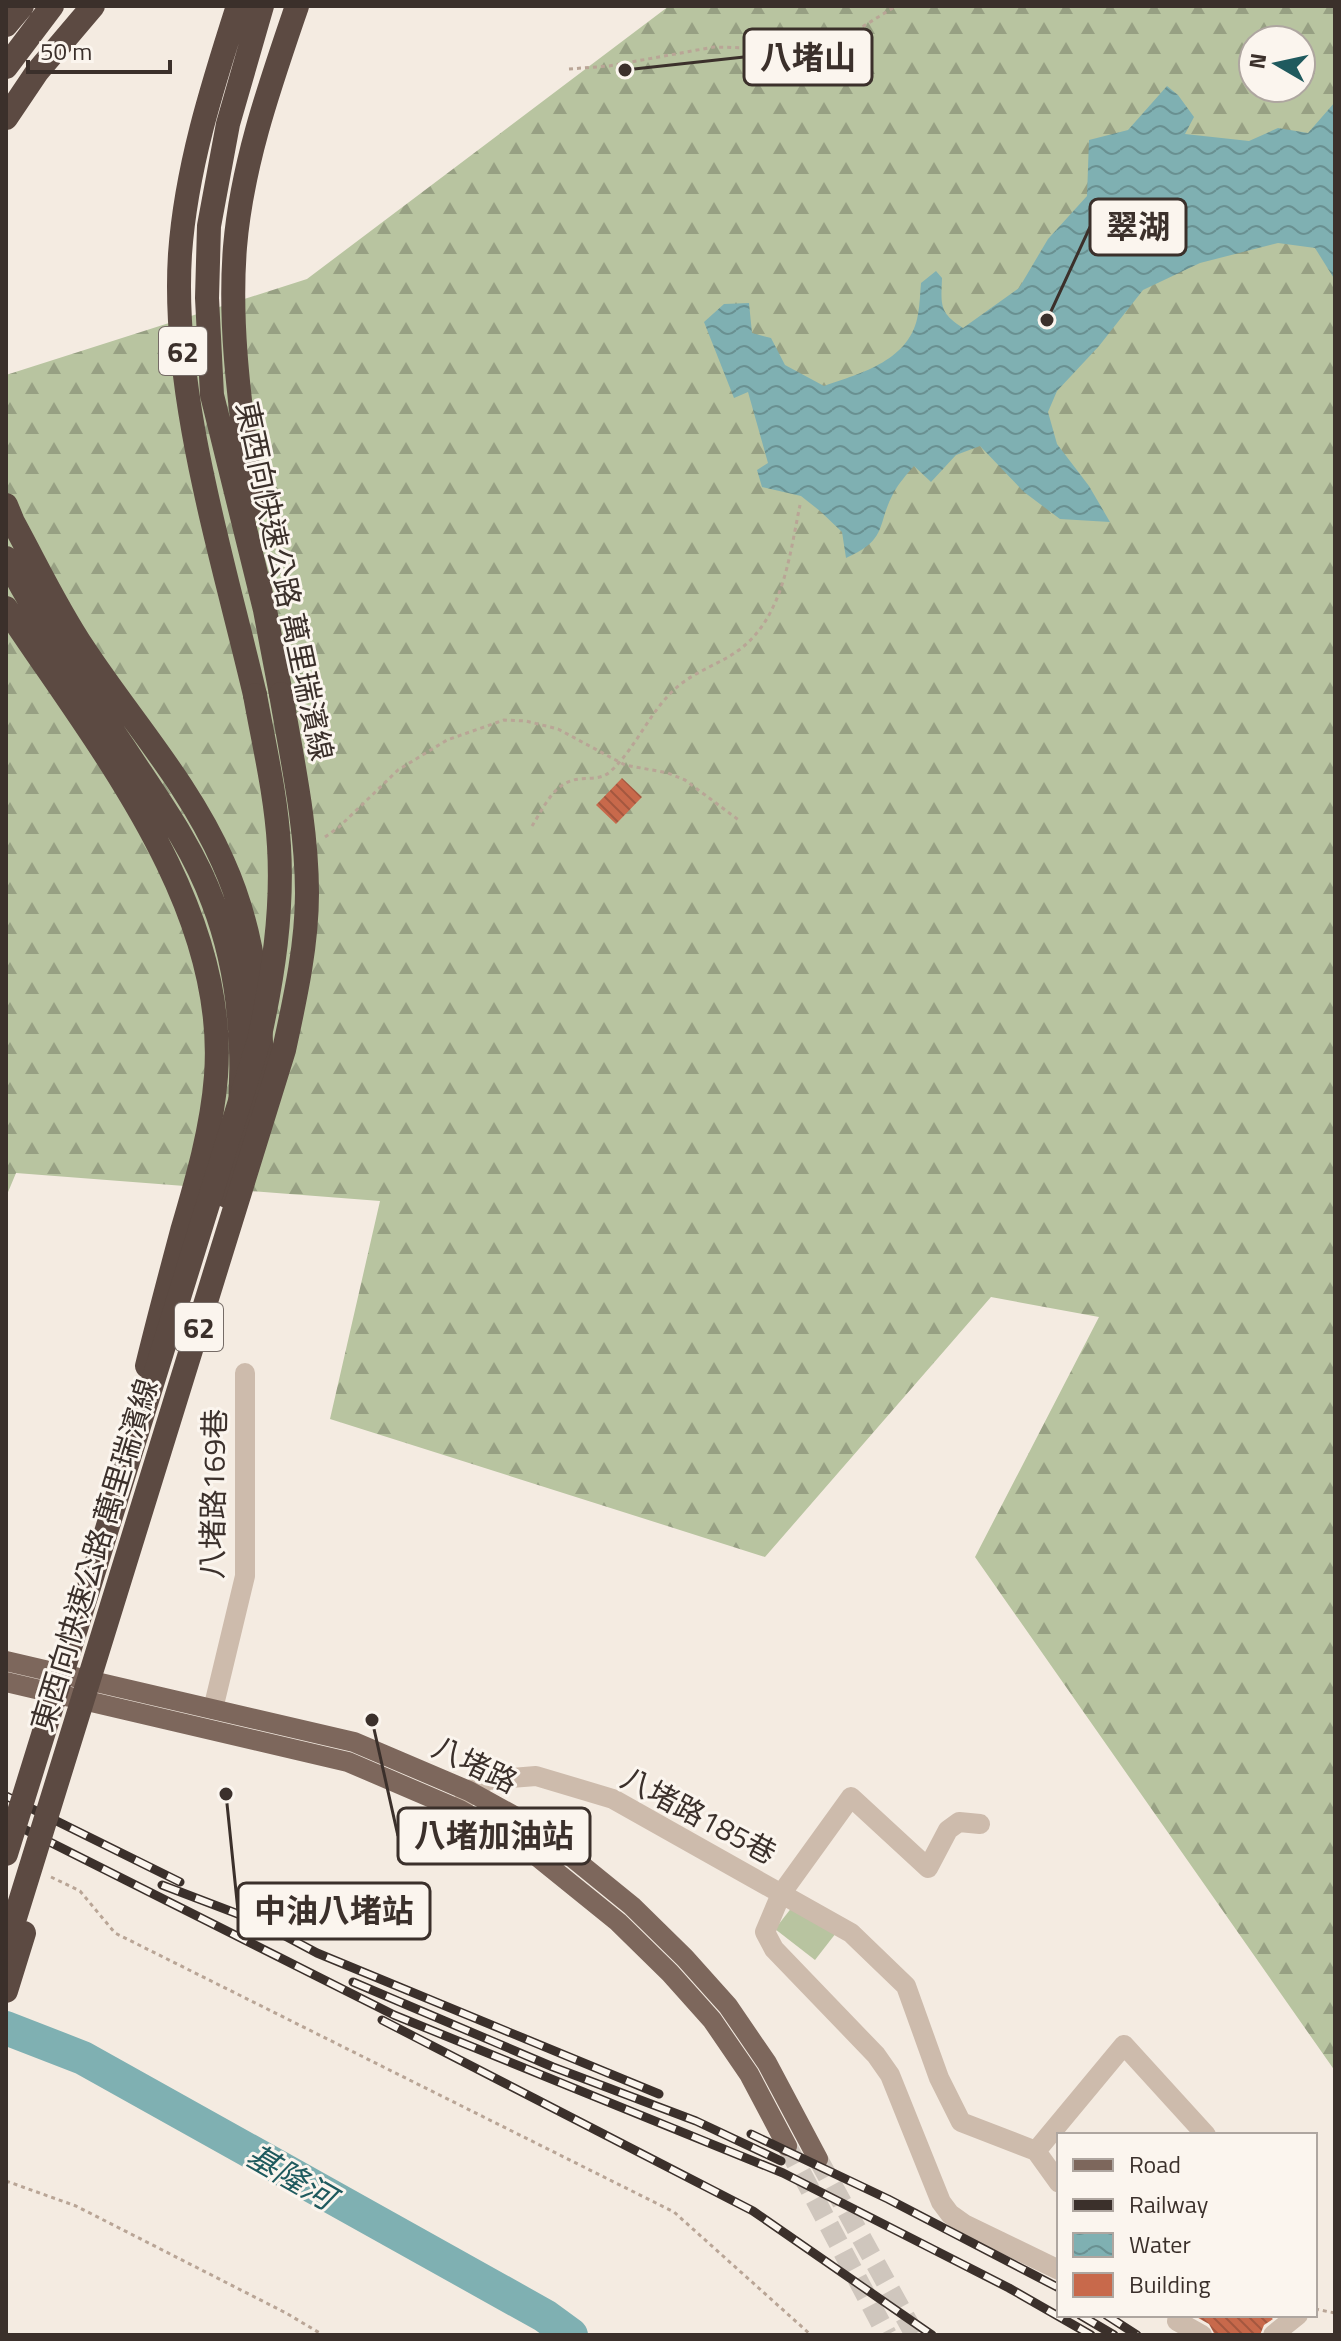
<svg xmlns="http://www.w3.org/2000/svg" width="1341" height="2341" viewBox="0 0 1341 2341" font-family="'Titillium Web','Noto Sans TC',sans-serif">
	<defs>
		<pattern id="forest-firs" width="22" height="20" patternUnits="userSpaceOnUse" patternTransform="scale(2)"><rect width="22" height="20" fill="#b8c4a0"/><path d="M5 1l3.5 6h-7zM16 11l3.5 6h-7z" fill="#97a083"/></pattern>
		<pattern id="water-waves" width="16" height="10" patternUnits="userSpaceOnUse" patternTransform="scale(2)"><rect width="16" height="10" fill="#7fb0b2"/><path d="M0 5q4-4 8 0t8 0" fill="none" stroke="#699091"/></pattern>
		<pattern id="building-back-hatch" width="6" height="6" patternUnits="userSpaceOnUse" patternTransform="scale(2)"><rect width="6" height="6" fill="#c8694b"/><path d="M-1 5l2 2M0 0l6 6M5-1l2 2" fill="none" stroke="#a4573f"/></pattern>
	</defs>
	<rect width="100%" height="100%" fill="#f4ebe1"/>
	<path fill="url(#forest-firs)" fill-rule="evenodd" d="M669,6H1335V2071L975,1557L1099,1317L991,1297L765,1557L330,1419L380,1201L16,1173L6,1197V375L307,279ZM1253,40H1301V88H1253Z"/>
	<path fill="#b8c4a0" d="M796,1902L836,1933L815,1960L775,1929Z"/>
	<path fill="url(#water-waves)" d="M1167,86L1178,95L1194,117L1185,134L1249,141L1278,128L1308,133L1335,102V280L1315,248L1278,243L1200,263L1143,290L1099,346L1057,391L1048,412L1057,444L1089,486L1110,522L1060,519L1024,492L980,446L956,455L931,482L914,466C907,474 899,483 894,492C876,525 889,539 846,558L842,532L820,511L801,496L762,487L757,470L768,463L748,392L734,398L704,322L724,304L749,303L752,333L771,338L785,365L824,386C862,373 911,360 918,314C920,304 920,293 921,283L936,271L942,278C941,305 939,313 963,328L1019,288L1048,239L1087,196L1089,140L1128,130Z"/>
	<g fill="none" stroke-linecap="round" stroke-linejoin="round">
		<path stroke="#7fb0b2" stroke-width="34" d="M6,2028L83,2058L545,2316L571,2335"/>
	</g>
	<path fill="url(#building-back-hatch)" d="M622,778L642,797L616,824L596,805Z
		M1193,2315H1268L1273,2319L1264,2325L1260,2335H1215L1209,2324Z"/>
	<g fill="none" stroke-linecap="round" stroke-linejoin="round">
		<path stroke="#cfc6bd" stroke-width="20" stroke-dasharray="20 10" stroke-linecap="butt" d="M787,2146L887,2335
			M818,2159L915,2335"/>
		<path stroke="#b9a596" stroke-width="3" stroke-dasharray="4 4" stroke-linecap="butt" d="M569,69L609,66L714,47L750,48L774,59L820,47L854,32L896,6
			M532,826C541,812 551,790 566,783C582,774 598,784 612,770C637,746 650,711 676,688C696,670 724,663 744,646C784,612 790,553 800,505
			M325,837L339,827L398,770L447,740L504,720L526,721L558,729L625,765L668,773L685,780L740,821
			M51,1877L80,1891L115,1933L674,2212L811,2335
			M6,2181L76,2206L286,2313L323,2335
			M1315,2309L1335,2313"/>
		<path stroke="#cdbbac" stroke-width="20" d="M213,1709L245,1576V1373
			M463,1803L469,1791L488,1780L536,1776L613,1799L851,1933L906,1986L939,2078L961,2122L1036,2151L1059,2183
			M980,1824L959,1822L948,1830L928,1868L851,1797L781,1894L765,1932L774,1949L876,2055L890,2075L941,2202L950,2214L964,2224L1059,2270
			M1036,2151L1124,2045L1206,2135
			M1177,2321L1202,2335
			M1273,2335L1298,2315"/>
		<path stroke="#7d675c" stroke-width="20" d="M6,1661L354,1742L469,1791L536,1828L632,1906L685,1958L728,2006L767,2063L818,2159
			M6,1682L348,1762L460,1810L524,1846L618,1922L670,1973L712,2020L749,2074L787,2146"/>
		<path stroke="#5c4a42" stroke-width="24" d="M238,6C212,87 186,169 180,254C171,394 223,558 255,695
			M262,6L228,124L209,226L207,298L212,395L265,610L281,694
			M6,25L22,6
			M6,67L52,6
			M6,118L37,72L93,6
			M6,505L13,522C36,564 57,609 84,649C130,719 189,784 223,862C258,939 264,1028 261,1111
			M253,508C243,422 228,335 235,247C242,164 270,85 297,6
			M6,558C41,625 83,687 125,749C157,798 193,847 213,902C248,992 248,1103 227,1196
			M6,608C96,744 229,904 216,1076C212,1129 197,1180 182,1231C170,1276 158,1321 147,1366"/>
		<defs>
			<path id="rail" d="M6,1796L180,1882
				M6,1820L394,2015L783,2173L1009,2288L1091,2335
				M162,1885L259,1922L317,1953L659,2094
				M353,1982L553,2067L696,2121L781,2161
				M382,2020L753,2211L932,2335
				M751,2134L888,2199L1059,2288
				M1080,2315L1114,2335
				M1106,2315L1137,2335"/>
		</defs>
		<use href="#rail" stroke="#3b302b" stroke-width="9"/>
		<use href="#rail" stroke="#fbf5ee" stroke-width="6" stroke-dasharray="18" stroke-linecap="butt"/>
		<path stroke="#5c4a42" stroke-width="24" d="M6,1854L259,1040C273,976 283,912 279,846C276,795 264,745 255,695
			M6,1947L284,1050C295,999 307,946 307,893C307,827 292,759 281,694
			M6,1991L24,1933"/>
	</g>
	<g text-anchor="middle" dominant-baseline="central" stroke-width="6" stroke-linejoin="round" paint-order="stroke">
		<g fill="#fbf5ee" stroke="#756b66" stroke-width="2">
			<rect x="159" y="327" width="48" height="48" rx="6"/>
			<rect x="175" y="1303" width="48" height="48" rx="6"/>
		</g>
		<g font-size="28" font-weight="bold" fill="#3b302b">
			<text x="183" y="351">62</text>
			<text x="199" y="1327">62</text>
		</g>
		<g font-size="30" fill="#3b302b" stroke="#fbf5ee">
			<text transform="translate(285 581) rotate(78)">東西向快速公路 萬里瑞濱線</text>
			<text transform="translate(213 1494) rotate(-89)">八堵路169巷</text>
			<text transform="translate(94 1555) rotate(-73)">東西向快速公路 萬里瑞濱線</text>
			<text transform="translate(475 1764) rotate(26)">八堵路</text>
			<text transform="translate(699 1815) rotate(28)">八堵路185巷</text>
		</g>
		<g font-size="32" font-style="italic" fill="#1f5a5e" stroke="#fbf5ee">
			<text transform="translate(291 2176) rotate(30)">基隆河</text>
		</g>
	</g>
	<path fill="none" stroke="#3b302b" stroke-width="3" d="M625 70L744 57M1047 320L1090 227M372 1720L398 1836M226 1794L238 1911"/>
	<g fill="#3b302b" stroke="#fbf5ee" stroke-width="3">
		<circle cx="625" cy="70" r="8"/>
		<circle cx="1047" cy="320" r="8"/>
		<circle cx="372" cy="1720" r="8"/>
		<circle cx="226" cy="1794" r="8"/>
	</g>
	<g fill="#fbf5ee" stroke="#3b302b" stroke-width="3">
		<rect x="744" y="29" width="128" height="56" rx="8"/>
		<rect x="1090" y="199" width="96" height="56" rx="8"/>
		<rect x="398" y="1808" width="192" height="56" rx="8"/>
		<rect x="238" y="1883" width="192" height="56" rx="8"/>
	</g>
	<g font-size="32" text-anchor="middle" font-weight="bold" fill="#3b302b">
		<text x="808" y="69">八堵山</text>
		<text x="1138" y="238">翠湖</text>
		<text x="494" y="1847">八堵加油站</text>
		<text x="334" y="1922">中油八堵站</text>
	</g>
	<rect width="1341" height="2341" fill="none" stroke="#3b302b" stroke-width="16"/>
	<rect x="1057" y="2133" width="260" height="184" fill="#fbf5ee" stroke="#aea6a0" stroke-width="2"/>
	<rect x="1073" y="2159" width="40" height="12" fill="#7d675c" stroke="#aea6a0" stroke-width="2"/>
	<text x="1129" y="2173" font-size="24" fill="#3b302b">Road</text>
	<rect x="1073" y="2199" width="40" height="12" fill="#3b302b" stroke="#aea6a0" stroke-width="2"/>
	<text x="1129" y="2213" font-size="24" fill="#3b302b">Railway</text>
	<rect x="1073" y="2233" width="40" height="24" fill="url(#water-waves)" stroke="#aea6a0" stroke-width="2"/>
	<text x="1129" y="2253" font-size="24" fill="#3b302b">Water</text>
	<rect x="1073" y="2273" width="40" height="24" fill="#c8694b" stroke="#aea6a0" stroke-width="2"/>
	<text x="1129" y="2293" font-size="24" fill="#3b302b">Building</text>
	<g transform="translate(1277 64) rotate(279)"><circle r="38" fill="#fbf5ee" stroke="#aea6a0" stroke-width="2"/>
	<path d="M0-6L14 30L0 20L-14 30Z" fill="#1f5a5e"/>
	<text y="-12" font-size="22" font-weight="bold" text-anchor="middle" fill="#3b302b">N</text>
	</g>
	<path d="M28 60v12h142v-12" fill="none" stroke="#3b302b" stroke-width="4"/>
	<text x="40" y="60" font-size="24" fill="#3b302b" stroke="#fbf5ee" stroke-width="6" paint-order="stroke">50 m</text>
</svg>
